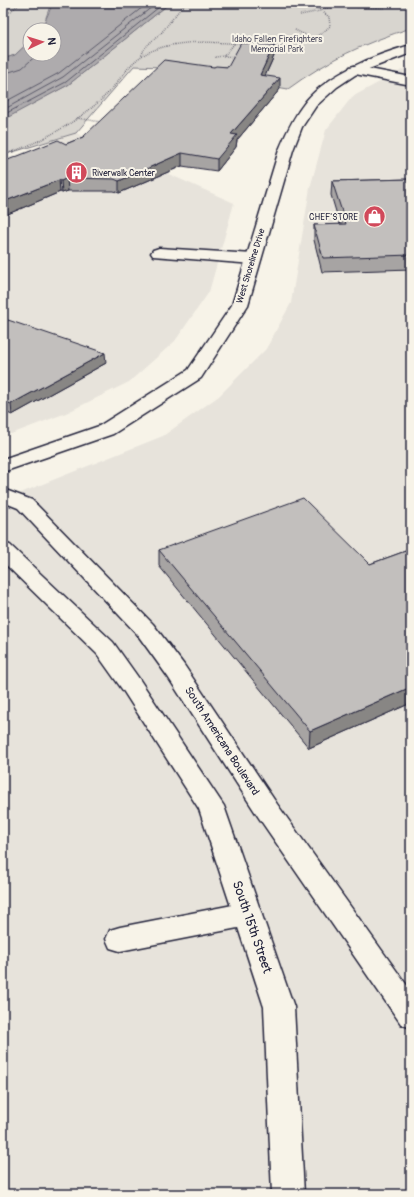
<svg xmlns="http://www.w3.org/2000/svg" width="414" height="1197" viewBox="0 0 414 1197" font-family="Pangolin,sans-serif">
	<rect width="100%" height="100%" fill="#f7f3e8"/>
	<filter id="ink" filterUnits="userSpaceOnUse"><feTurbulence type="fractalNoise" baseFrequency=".025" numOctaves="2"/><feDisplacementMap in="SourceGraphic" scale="8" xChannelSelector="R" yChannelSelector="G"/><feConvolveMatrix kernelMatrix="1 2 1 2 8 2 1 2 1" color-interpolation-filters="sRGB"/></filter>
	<g filter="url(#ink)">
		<path fill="#e7e3db" d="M411,65V1194H3V500L163,436L219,396L266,349L291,303L310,188L326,130L352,97Z
			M76,133L234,203L209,292L175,341L129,382L66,413L11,434L3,433V160Z"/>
		<path fill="#d8d5cf" stroke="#7d7c85" d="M3,3H53L50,6L42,29L30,30V41L15,55L3,59Z
			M170,3H344L358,5L361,3H400L411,7V28C366,42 326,61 288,89L164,67L134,66L76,133L3,155V119L68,85Z"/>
		<path fill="#aeabad" stroke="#76747f" d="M53,3H170L68,85L3,120V59L15,55L30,41V54H54V30H41Z"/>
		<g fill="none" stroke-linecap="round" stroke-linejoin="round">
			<path stroke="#5a5969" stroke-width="1" d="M3,74L22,68L38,54
				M3,103L59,73L148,3
				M3,110L63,77L157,3
				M3,115L66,82L164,3"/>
			<defs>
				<path id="minor" d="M354,66L411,77V85L350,73L348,70L350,67Z
					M159,248L253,254L259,256L261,259L259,262L253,264L153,256L151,253L153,250Z
					M248,902L258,906L262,914L258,922L248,926L120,951L110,948L106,939L110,930L120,927Z"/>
				<path id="major" d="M411,45V53L358,73L337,87L316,106L302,127L293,150L248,305L201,378L113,434L3,472V459L99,426L188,370L232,305L279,150C286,133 294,116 306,101C328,74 377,54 411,45Z
					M3,489L32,500L153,624L184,665L277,804L411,991V1028L401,1024L259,818L168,677L137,634L18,508L3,502Z
					M3,543L10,545L113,642L140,680L224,806L294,1007L304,1194H272L264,1007L199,809L124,692L97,654L3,562Z"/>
			</defs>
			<use href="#minor" stroke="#22223b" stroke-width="3"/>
			<use href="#major" stroke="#22223b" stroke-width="3"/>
			<path stroke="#22223b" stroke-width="1.5" stroke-dasharray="0.5 1.5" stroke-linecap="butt" d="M319,9L339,7L385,8
				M300,15L320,11
				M3,17L21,3
				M295,30L312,38
				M234,44L224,56L236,57
				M272,46C294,45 314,42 330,26L329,17L319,9L305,3
				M142,55C144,45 156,39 162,32C170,22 177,12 186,3
				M215,57L224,56
				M77,118L101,122
				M3,155C39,143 77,123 105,96C120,82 128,62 147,53C176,39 212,42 243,44"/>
			<use href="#minor" fill="#f7f3e8" fill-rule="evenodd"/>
			<use href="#major" fill="#f7f3e8" fill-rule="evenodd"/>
		</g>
		<path fill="#a7a4a3" stroke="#22223b" d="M274,56L265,76L280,89L237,140L236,147L217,171L182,166L119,193L114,191H68L62,193L60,192L3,216L66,144L83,137L214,67H228Z
			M411,179V269L322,272L314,240V225H340L331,195L332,181Z
			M3,323L106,363L12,415L3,411Z
			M411,549V703L309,748L159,566V550L370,564Z"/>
		<path fill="#888684" stroke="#22223b" d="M274,45V56L260,87V75Z
			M280,78V89L237,140L236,147L217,171V159L231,134Z
			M182,153V166L119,193V181Z
			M67,178L68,191L62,193L61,181Z
			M59,180L60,192L3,216V202Z
			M105,353L106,363L12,415L11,404Z
			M411,687V703L309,748L310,731Z"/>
		<path fill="#c2bfbd" stroke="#22223b" d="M241,43L274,45L260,75L280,78L231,134L237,135L217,159L182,153L119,181L114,179L67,178L61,181L59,180L3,202V162L58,140L66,144L83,137L164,60L214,67L216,66L228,67Z
			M411,179V255L323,258L314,225L346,224L332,181Z
			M8,320L105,353L11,404L3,401V323Z
			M303,498L370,564L411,549V687L310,731L159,550Z"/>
	</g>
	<defs>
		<symbol id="building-disc" viewBox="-11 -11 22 22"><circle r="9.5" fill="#d1495b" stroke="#f7f3e8"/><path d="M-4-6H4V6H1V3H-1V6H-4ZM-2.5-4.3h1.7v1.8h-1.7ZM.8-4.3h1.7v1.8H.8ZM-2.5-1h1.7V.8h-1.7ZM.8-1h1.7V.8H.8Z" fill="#fff"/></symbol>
		<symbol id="shop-disc" viewBox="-11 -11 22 22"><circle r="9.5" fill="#d1495b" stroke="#f7f3e8"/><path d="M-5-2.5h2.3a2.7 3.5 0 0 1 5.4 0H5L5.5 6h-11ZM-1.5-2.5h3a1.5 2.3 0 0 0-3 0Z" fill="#fff"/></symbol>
	</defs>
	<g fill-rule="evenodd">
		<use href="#building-disc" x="64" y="160" width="25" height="25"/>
		<use href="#shop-disc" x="362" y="204" width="25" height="25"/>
	</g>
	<g text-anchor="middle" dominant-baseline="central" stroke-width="4" stroke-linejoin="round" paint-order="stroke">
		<g font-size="9" fill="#504f60" stroke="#f7f3e8">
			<text x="277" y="39">Idaho Fallen Firefighters<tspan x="277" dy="10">Memorial Park</tspan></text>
		</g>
		<g font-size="9" fill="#22223b" stroke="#f7f3e8" text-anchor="start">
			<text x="92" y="173">Riverwalk Center</text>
			<text x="358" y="217" text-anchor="end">CHEF'STORE</text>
		</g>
		<g font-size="9" fill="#22223b" stroke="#f7f3e8">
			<text transform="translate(251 266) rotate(-73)">West Shoreline Drive</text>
		</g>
		<g font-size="11" fill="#22223b" stroke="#f7f3e8">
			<text transform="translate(222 741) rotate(57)">South Americana Boulevard</text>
		</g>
		<g font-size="13" fill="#22223b" stroke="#f7f3e8">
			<text transform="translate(252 927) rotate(71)">South 15th Street</text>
		</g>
	</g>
	<rect width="414" height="1197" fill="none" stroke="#f7f3e8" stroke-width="16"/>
	<rect x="8" y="8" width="398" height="1181" fill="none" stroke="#22223b" stroke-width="1.5" filter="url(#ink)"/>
	<g transform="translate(42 42) rotate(86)"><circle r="19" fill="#f7f3e8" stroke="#a29fa3"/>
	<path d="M0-3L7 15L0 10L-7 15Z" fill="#d1495b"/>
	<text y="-6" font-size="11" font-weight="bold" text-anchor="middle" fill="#22223b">N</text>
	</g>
</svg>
